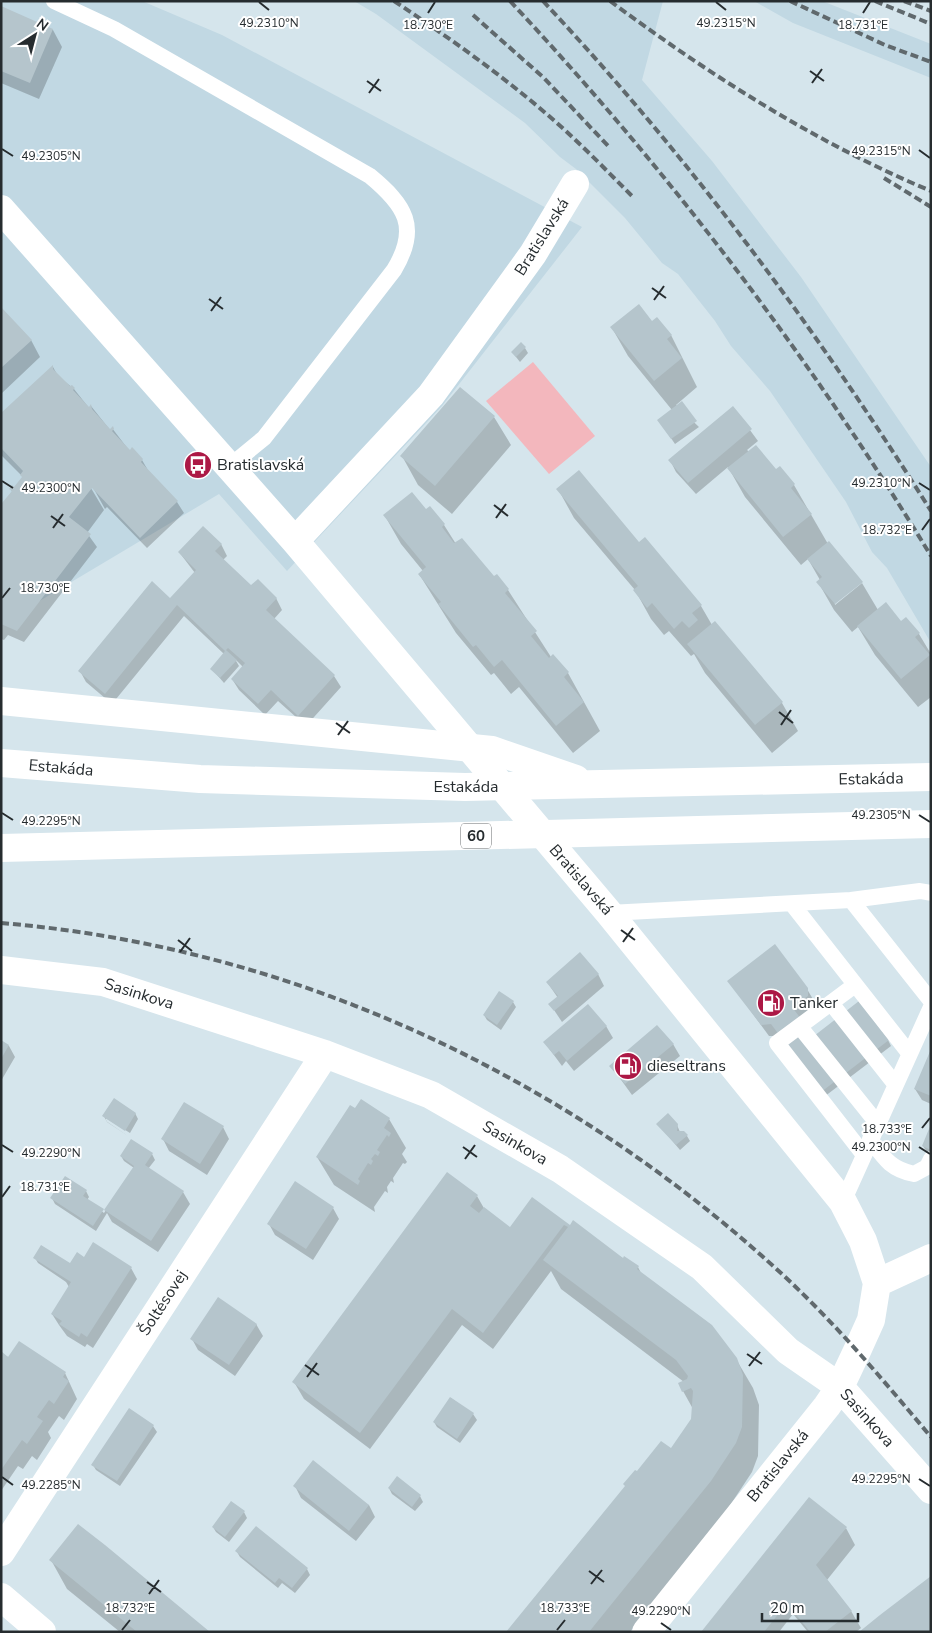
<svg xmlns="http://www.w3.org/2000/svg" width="932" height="1633" viewBox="0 0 932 1633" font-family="'Nunito Sans',sans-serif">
	<rect width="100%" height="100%" fill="#d5e5ec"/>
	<path fill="#c1d8e3" d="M1,1H142L222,35L582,227L442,406L287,571L219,494L1,624Z
		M354,1H663L642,80L712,161L801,277L931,467V643L887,568L872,552L846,502L770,391L731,346L715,321L678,274L662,263L625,218L576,169L560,157L525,123L376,14Z
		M754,1H822L931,44V78L793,23Z"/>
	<path fill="#f3b7bd" d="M533,362L595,436L549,474L486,401Z"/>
	<path fill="#0003" d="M1,7L53,30L62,47L39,99L1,83Z
		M1,309L31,340L40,357L1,394Z
		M652,323L671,335L697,387L676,405L699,427L675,444L662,425L672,410L628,356L612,328Z
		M525,348L528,353L520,362L512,352Z
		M53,367L58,376L74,389L89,408L91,406L110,430L112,428L131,453L142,460L149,472L177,502L184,513L147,548L107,507L105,509L90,482L88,483L104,510L87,533L97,547L24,642L8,635L4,640L1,639V503L3,504L12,492L11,489L15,488L23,477L1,455V414Z
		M733,407L758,441L747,450L794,485L828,544L835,605L862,583L878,610L919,634L931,654V697L918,707L875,655L858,627L852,632L834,610L818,582L820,580L808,559L801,565L745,497L728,467L696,494L676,472L670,460Z
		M494,417L511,445L452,514L418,485L402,456Z
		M558,489L639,544L701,606L712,625L782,703L798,731L772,753L705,673L694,654L691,656L669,631L664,635L651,619L635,590L574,518Z
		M430,508L444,525L456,544L493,578L496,576L508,590L551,657L553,656L568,673L600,731L573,753L519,687L511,694L494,673L491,675L456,633L419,574L423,571L401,544L385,516L426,511Z
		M221,544L227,556L223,560L251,587L276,598L282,610L274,619L334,676L341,687L306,726L278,701L265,715L239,690L232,679L243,667L235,659L239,666L224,683L212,669L224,654L184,616L112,704L86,682L80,671L170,600L195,573L179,552Z
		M598,974L604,986L562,1022L550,1004L558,998L547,982Z
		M729,981L807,989L814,1001L813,1008L799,1018L814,1037L888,1040L891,1046L816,1103L775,1036H769Z
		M513,1002L516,1007L501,1030L487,1020L484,1015Z
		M606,1026L613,1038L574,1071L566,1061L562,1066L545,1043Z
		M1,1042L9,1046L15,1057L1,1081Z
		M673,1044L680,1056L632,1095L611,1066Z
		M931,1052V1104L922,1100L915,1089Z
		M135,1113L138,1119L130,1133L106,1118V1121L128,1136L107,1122L104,1116Z
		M389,1119L406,1148L402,1154L407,1162L405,1164L403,1163L393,1178L394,1183L391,1181L387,1187L388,1193L385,1191L374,1207L375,1212L334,1185L317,1157Z
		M658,1124L677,1125L680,1132L687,1136L690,1141L680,1150Z
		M223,1127L229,1139L207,1175L169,1151L163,1139Z
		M931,1127V1158L923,1146Z
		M152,1154L155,1160L148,1169L183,1192L190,1204L158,1252L112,1222L107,1213L96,1231L55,1204L52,1198L86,1191L89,1197L87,1200L104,1213L134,1168L124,1161L121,1156Z
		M477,1196L485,1210L511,1229L533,1199L568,1226L638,1267L641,1273L736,1359L753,1388L759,1405L758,1456L752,1472L727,1510L630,1632H510L637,1473L671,1450L692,1419L693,1409L683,1391L684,1382L561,1289L551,1271L493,1349L462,1325L370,1449L304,1399L294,1382Z
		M333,1208L339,1219L313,1260L275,1235L269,1224Z
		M35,1258L69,1264L84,1258L131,1268L137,1279L93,1348L87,1344L85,1347L67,1336L59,1325L52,1314L69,1287L66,1282L38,1263Z
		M256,1324L263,1336L235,1376L198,1350L192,1339Z
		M1,1353L8,1357L65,1373L77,1399L64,1420L59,1416L48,1432L51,1438L37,1460L32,1456L23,1469L18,1466L1,1491Z
		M451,1398L473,1414L477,1420L460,1443L437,1427L434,1422Z
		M129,1410L153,1426L157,1432L120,1486L96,1470L93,1465Z
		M295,1486L369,1505L375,1517L356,1541L301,1498Z
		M389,1488L420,1496L423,1502L415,1511L392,1494Z
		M244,1512L247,1518L229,1542L216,1532L213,1527Z
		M846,1528L855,1545L827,1580L851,1611L861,1628L856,1632H808L793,1614L779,1632H702Z
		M237,1552L307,1569L310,1575L295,1593L282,1583L278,1588L240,1557Z
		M51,1560L208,1632H120L67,1589Z"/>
	<path fill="#b5c5cc" d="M1,6L53,29L30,83L1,71Z
		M639,304L652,321L657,317L672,335L667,339L682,358L654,381L610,327Z
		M1,307L32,340L1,368Z
		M521,342L526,347L516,357L511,352Z
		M53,365V369L70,386L72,385L75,388L73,390L89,407L91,404L92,409L110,429L113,426L114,429L112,431L130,450L132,447L134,449L143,459L141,462L178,501L140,538L92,488L69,517L91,534L17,631L1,624V501L2,503L12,491L9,489L12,485L14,487L22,477L20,475L23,471L1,448V413Z
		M460,387L495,416L435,486L400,456Z
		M682,401L697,421L671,439L657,420Z
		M733,406L752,429L688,483L668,460Z
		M756,445L776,469L780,466L795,484L791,488L812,514L783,537L727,468Z
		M579,470L639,542L645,537L702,605L692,613L698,620L689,628L682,621L674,629L652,603L647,608L633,590L638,586L556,489Z
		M412,492L426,509L430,506L445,524L442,527L454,543L462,538L494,576L497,574L509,589L505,593L537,631L531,636L549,658L553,654L569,672L564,677L584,702L556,726L502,660L494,667L476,645L473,647L438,604L441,602L418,574L426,567L383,515Z
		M203,526L222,544L215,551L251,585L258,579L277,598L266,610L335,675L298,716L271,690L258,704L231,679L245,663L228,648L226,650L237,660L220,678L210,669L225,651L177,605L105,694L78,671L152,581L170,598L196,570L178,552Z
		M829,541L863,582L835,604L816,582L822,577L807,559Z
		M886,602L901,621L906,617L920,633L915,637L930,655L901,679L857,626Z
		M715,621L783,702L755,725L687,644Z
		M775,944L808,988V996L792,1007L814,1036L859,1001L889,1040L812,1099L792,1052L771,1024L761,1025L727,981Z
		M580,952L599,974L554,1011L548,1004L558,996L546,982Z
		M499,991L514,1001L497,1025L483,1015Z
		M588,1004L607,1026L567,1061L559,1051L554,1055L543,1042Z
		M657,1025L674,1044L625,1084L609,1066Z
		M1,1040L9,1045L1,1059Z
		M931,1049V1096L914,1089Z
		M114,1098L136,1113L125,1131L102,1116Z
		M361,1099L390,1118L384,1128L391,1133L389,1137L387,1135L377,1150L380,1152L378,1156L375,1154L371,1159L373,1161L371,1165L368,1163L358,1179L360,1181L358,1185L316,1157L350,1105L355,1108Z
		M184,1102L224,1126L200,1164L161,1139Z
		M668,1113L678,1124L677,1131H684L688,1135L676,1145L656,1124Z
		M931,1124V1150L922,1146Z
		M131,1139L153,1153L145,1165L184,1191L151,1241L104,1210L134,1166L120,1156Z
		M447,1172L478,1195L470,1206L479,1213L484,1207L510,1227L532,1197L570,1225L573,1220L623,1258L624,1256L639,1266L637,1269L712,1325L737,1358L743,1375L742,1427L736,1443L711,1481L589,1632H506L625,1486L623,1484L635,1470L637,1471L661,1441L671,1448L691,1419L693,1391L691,1388L682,1392L678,1383L687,1379L688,1376L676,1360L543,1260L568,1227L564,1225L483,1333L452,1309L360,1433L292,1382Z
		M65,1176L87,1190L83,1196L104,1209L93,1226L50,1198Z
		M295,1181L334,1207L306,1249L267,1224Z
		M93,1242L132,1267L87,1337L81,1333L79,1337L59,1324L62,1321L51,1314L71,1282L33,1258L41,1245L70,1263L77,1252L84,1257Z
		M218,1297L257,1324L229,1365L190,1339Z
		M19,1341L66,1372L63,1377L69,1381L54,1404L49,1400L37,1417L43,1421L27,1444L22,1440L1,1470V1351L8,1357Z
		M450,1397L474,1413L457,1439L433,1422Z
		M129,1408L154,1425L117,1481L91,1465Z
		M313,1460L369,1505L349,1531L293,1486Z
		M397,1476L421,1495L412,1507L388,1488Z
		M809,1497L847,1527L816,1565L852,1611L825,1632H810L787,1603L764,1632H701Z
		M231,1501L245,1511L225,1537L212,1527Z
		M78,1524L105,1545L210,1632H137L49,1560Z
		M256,1526L308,1568L292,1588L279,1578L275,1583L235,1551Z
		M931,1576V1632H859L880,1615Z"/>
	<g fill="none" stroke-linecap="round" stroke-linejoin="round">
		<path stroke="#fff" stroke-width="16" d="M54,1L114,29L370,176C405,205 420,227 394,270L264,438L230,466
			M851,900L920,891L931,893
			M792,904L909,1053
			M609,913L851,900L931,1001
			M855,985L777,1043L864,1155
			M831,1003L895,1084
			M800,1027L877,1123
			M870,1139C884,1158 890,1169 914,1174L927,1167L931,1159
			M843,1202L931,1007"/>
		<path stroke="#fff" stroke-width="28" d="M1,209L295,541L609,913L843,1202L863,1241L877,1283L871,1320L857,1351L840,1387L827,1406L646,1632
			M295,541L431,395L533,254L575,184
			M1,970L103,982L325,1054L431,1095L560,1169L702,1267L788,1351L840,1387L931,1490
			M877,1283L931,1258
			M1,1552L325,1054
			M1,1597L42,1632"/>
		<path stroke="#fff" stroke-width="28" d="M1,701L492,750L576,779
			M1,763L200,779L465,787L931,777
			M1,848L931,824"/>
		<path stroke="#60696d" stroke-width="4" stroke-dasharray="8 4" stroke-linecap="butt" d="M394,1C451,39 506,78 557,123C584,147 609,173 634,198
			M510,1C669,171 810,357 931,556
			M543,1C689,157 817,330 931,511
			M610,1C710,75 816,143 931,191
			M790,1L885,45L931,62
			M875,1L931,24
			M904,1L931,11
			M473,15L544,78L610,148
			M884,178L931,207
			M1,923C293,947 569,1077 783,1275C837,1325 884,1381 931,1437"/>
	</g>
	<path fill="none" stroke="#262c2f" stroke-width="2" d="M259,2L269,10M716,2L726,10M428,13L435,2M863,13L870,2M810,71L824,81M367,81L381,91M812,83L822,69M369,93L379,79M2,149L13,156M919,150L930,158M652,288L666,298M209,299L223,309M654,300L664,286M211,311L221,297M2,481L13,488M919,483L930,490M494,505L508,516M51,516L65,526M496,518L506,504M53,528L63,514M922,530L930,519M2,598L10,588M779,712L793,723M336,723L350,733M781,725L791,710M338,735L348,721M2,813L13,820M919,815L930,822M621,930L635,940M178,940L192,951M623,942L633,928M180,952L190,938M922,1128L930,1118M2,1145L13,1152M463,1147L477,1157M919,1147L930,1154M465,1159L475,1145M2,1197L10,1186M747,1354L762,1364M305,1365L319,1375M749,1366L760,1352M307,1377L317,1363M2,1477L13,1485M919,1479L930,1486M589,1571L604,1582M147,1582L161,1592M591,1584L602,1570M149,1594L159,1580M661,1623L671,1630M122,1630L130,1620M557,1630L565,1620"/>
	<defs>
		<symbol id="bus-disc" viewBox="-11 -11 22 22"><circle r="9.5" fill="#ac1845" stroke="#fff"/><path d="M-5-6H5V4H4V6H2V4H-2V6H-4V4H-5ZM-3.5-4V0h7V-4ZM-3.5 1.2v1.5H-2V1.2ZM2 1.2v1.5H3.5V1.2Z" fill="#fff"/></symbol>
		<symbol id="fuel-disc" viewBox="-11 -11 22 22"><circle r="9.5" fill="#ac1845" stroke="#fff"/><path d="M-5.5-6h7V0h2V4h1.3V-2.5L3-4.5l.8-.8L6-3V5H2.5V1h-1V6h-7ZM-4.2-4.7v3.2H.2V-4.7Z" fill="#fff"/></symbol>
	</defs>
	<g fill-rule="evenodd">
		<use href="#bus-disc" x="182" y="449" width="32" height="32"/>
		<use href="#fuel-disc" x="755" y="987" width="32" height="32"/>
		<use href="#fuel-disc" x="612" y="1050" width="32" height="32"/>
	</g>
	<g text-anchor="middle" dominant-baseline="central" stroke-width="4" stroke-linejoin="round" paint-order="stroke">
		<rect fill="#fff" stroke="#676b6d" stroke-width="1" x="461" y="823.5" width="30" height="25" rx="4"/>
		<g font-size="15" font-weight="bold" fill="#262c2f">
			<text x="476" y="836">60</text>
		</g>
		<g font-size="16" fill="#262c2f" stroke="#fff">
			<text transform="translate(542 237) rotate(-58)">Bratislavská</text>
			<text transform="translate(61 768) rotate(5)">Estakáda</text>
			<text transform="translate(871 779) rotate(-1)">Estakáda</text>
			<text x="466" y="787">Estakáda</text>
			<text transform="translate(581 880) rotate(49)">Bratislavská</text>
			<text transform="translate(139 994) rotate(17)">Sasinkova</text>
			<text transform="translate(515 1143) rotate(30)">Sasinkova</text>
			<text transform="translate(163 1303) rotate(-57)">Šoltésovej</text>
			<text transform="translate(867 1418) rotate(48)">Sasinkova</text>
			<text transform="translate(778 1466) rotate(-51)">Bratislavská</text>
		</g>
		<g font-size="16" fill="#262c2f" stroke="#fff" text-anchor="start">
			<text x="217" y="465">Bratislavská</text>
			<text x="790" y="1003">Tanker</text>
			<text x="647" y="1066">dieseltrans</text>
		</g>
	</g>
	<g font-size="12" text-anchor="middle" fill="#262c2f" stroke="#fff" stroke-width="4" stroke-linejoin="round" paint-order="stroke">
		<text x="269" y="27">49.2310°N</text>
		<text x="726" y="27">49.2315°N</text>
		<text x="428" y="29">18.730°E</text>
		<text x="863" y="29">18.731°E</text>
		<text x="881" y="155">49.2315°N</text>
		<text x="51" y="160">49.2305°N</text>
		<text x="881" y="487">49.2310°N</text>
		<text x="51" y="492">49.2300°N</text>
		<text x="887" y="534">18.732°E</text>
		<text x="45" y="592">18.730°E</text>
		<text x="881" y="819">49.2305°N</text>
		<text x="51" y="825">49.2295°N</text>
		<text x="887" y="1133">18.733°E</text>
		<text x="881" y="1151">49.2300°N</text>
		<text x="51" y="1157">49.2290°N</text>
		<text x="45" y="1191">18.731°E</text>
		<text x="881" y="1483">49.2295°N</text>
		<text x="51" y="1489">49.2285°N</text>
		<text x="130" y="1612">18.732°E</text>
		<text x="565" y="1612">18.733°E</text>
		<text x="661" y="1615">49.2290°N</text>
	</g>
	<rect width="932" height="1633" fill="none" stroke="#262c2f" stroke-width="5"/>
	<g transform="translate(35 35) rotate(36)" stroke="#ffffff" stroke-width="4" paint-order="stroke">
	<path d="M0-4L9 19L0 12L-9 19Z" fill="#262c2f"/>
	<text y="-8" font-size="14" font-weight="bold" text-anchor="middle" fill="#262c2f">N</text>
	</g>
	<path d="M762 1613v8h96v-8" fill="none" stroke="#262c2f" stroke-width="2.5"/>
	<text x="770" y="1613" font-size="15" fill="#262c2f" stroke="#ffffff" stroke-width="4" paint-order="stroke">20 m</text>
</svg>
